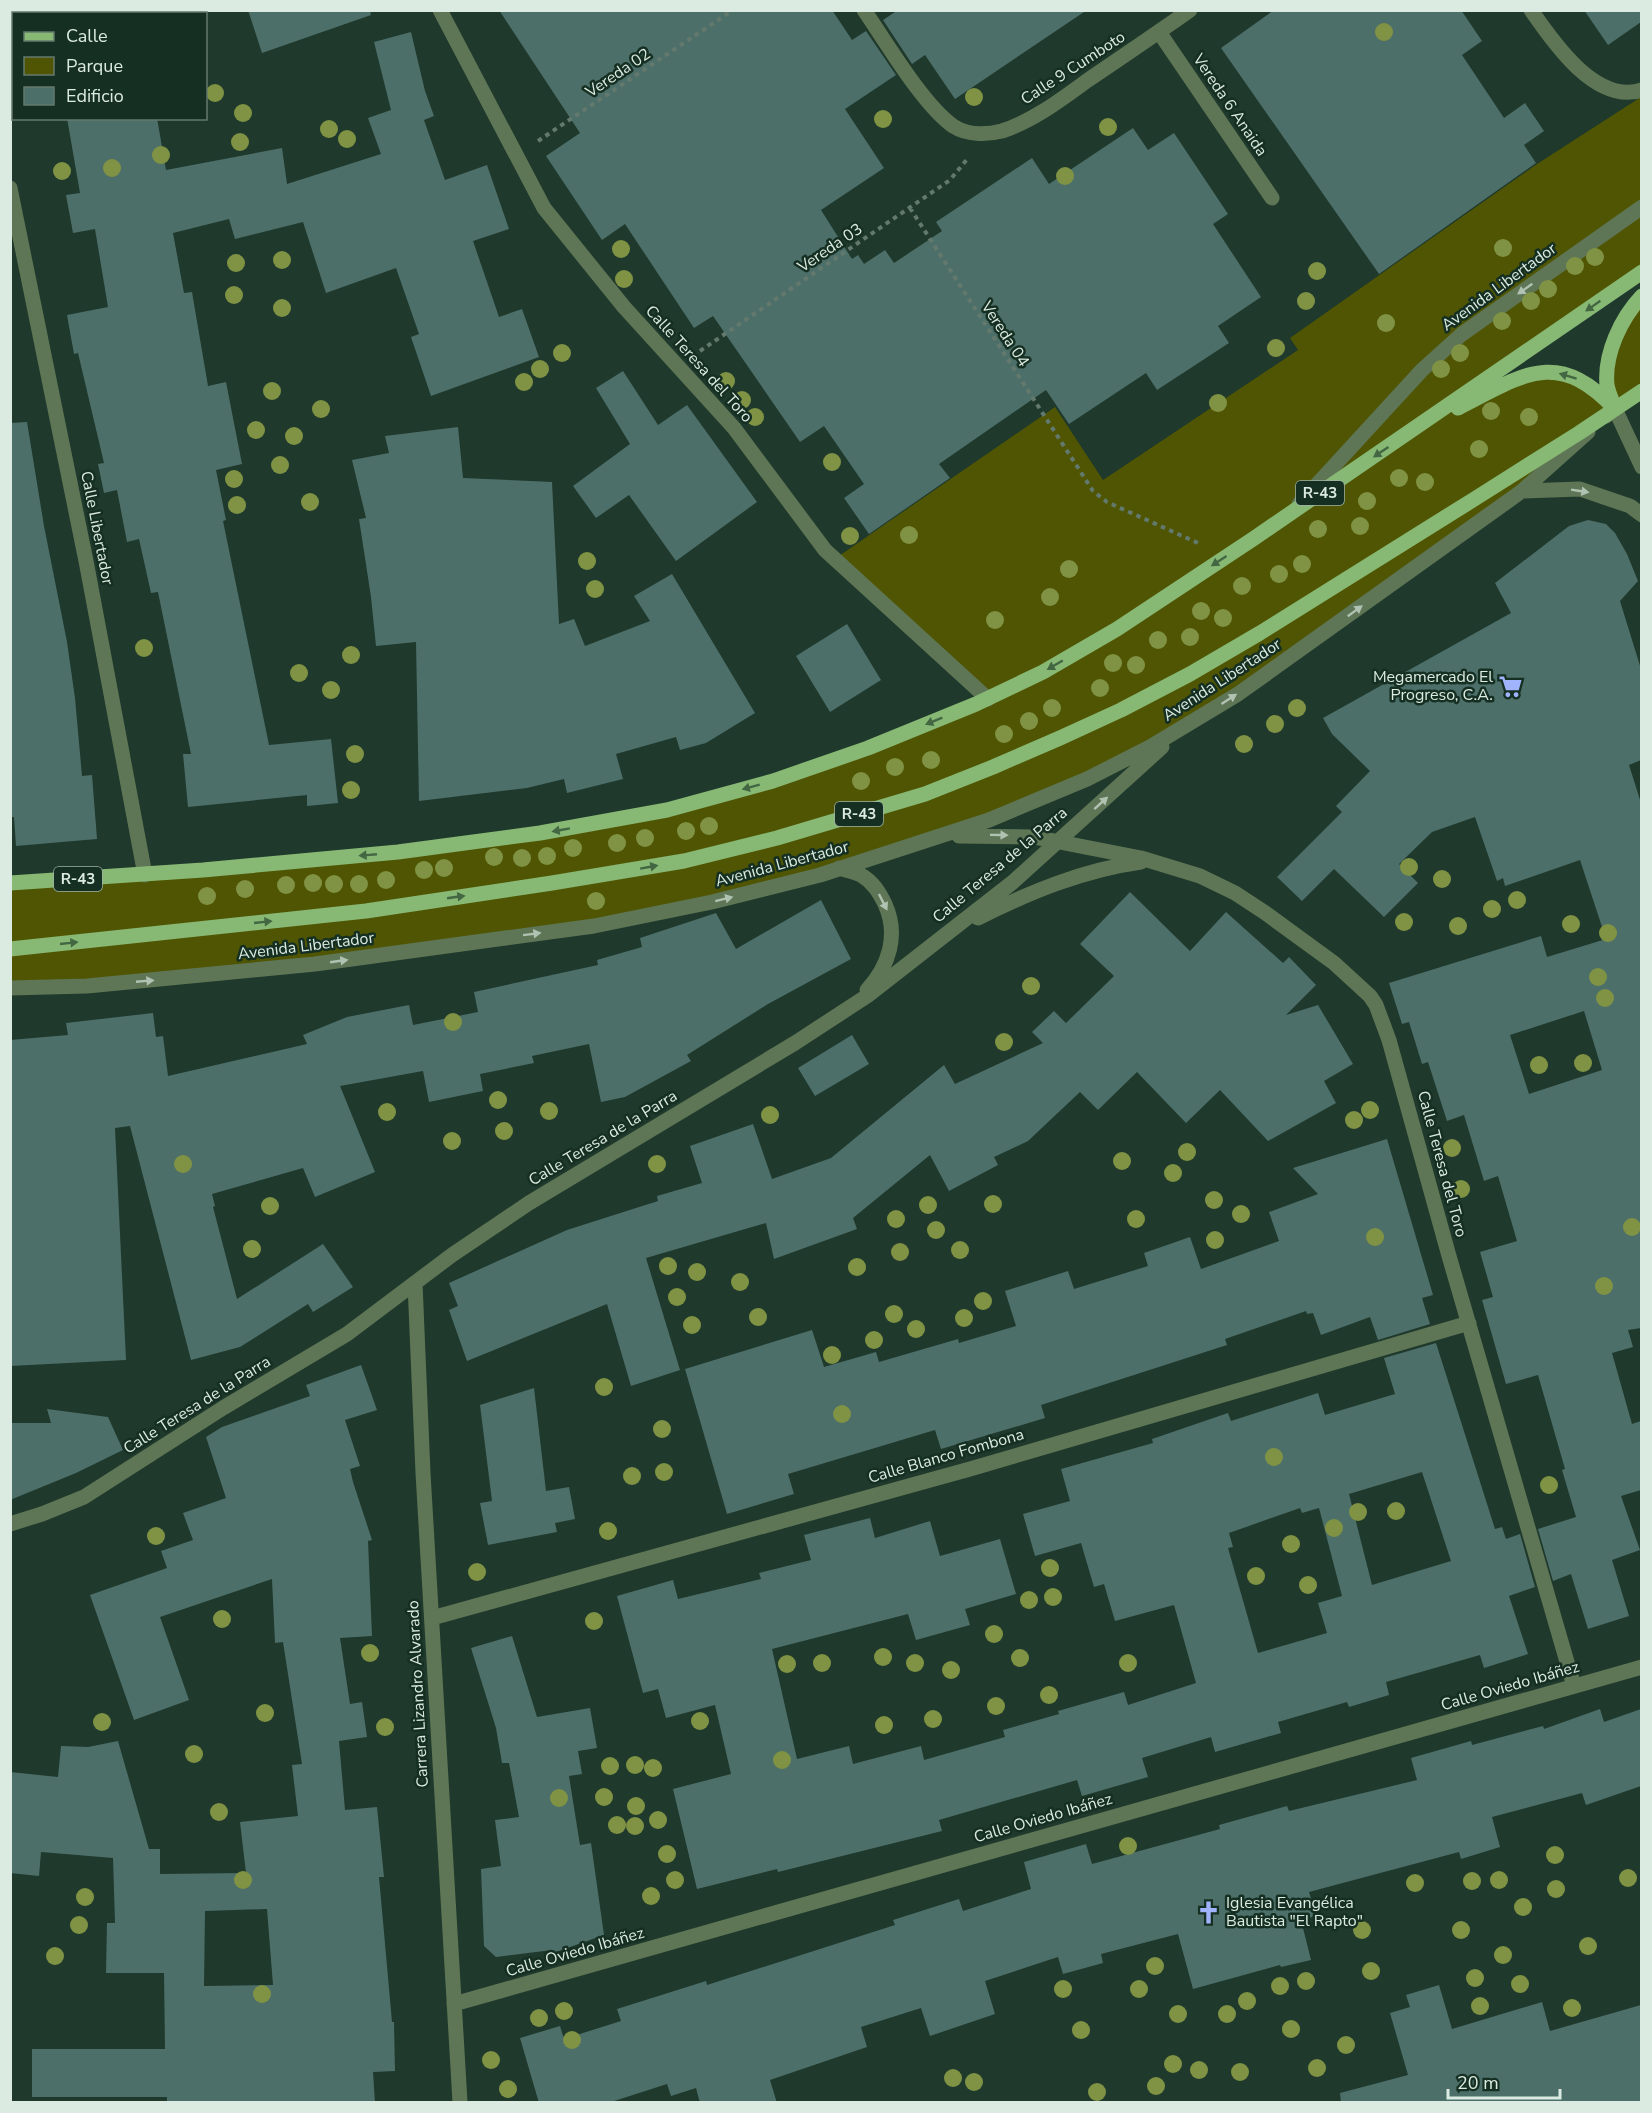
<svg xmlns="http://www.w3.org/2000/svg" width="1652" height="2113" viewBox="0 0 1652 2113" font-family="'Nunito Sans',sans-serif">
	<rect width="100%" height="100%" fill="#1f392c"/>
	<path fill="#4f5502" d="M1641,97V205L1461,332L1289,513L1222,558L989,697L836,558L1055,407L1103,480L1298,350L1290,338L1537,164Z
		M1641,207V272L1409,433L1502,385L1541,372L1600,393L1609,363L1641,296V391L1451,542L1238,694L1043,798L712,902L466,943L11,988V883L540,833L773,781L1043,672L1290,514L1422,370Z"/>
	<path fill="#4d6f69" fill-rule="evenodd" d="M248,10H370L371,15L262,53Z
		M499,10H832L852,40L866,31L896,75L845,109L884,168L821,210L852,259L858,255L864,264L885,250L894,263L942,231L936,222L1032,158L1049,184L1133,128L1148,150L1174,133L1228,214L1213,224L1261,297L1218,326L1229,343L1157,390L1146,373L1069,424L1046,390L939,464L950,478L869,534L844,498L864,484L824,426L800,442L713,316L694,328L625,224L602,240L546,156L580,133Z
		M898,10H1087L955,99L925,55L912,64L883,20Z
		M1274,10H1461L1482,41L1462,55L1504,118L1525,103L1544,131L1524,145L1536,163L1379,274L1221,48Z
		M1584,10H1641V22L1608,45Z
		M411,32L425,91L434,116L424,120L445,180L487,165L509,229L473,241L499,317L522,309L539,357L431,396L411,337L419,334L396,268L326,293L303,222L235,239L229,219L173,233L184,293L192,292L208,386L226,382L242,464L216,470L226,520L223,521L269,745L331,739L338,803L307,806V795L188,807L183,754H191L158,592L151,593L139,539L127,542L117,490L104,493L98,464L104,463L78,353L74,354L67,315L108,307L95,229L73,233L66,195L80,193L67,118H157L166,170L282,148L287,184L381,154L368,118L391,110L374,42Z
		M623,371L658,425L687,405L757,502L676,561L629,495L596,518L573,486L630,444L596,388Z
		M27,422L44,526L67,642L75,698L82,776L92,775L97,839L16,846L14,817H10V423Z
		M458,427L463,478L552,482L559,624L574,619L585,646L650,621L634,596L672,574L755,713L706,743L680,750L676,737L616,754L623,779L567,793L564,779L527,788L419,801L416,642L376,646L371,597L359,519L366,518L352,460L389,453L385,436Z
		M1588,520L1606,524L1615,533L1627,554L1638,581L1620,601L1641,669V760L1629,765L1641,803V1328L1628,1330L1633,1347L1612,1353L1632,1424L1641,1421V1490L1621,1496L1640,1550L1612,1560L1629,1616L1588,1629L1571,1574L1553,1581L1538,1529L1576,1517L1562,1470L1565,1469L1538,1375L1506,1384L1482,1300L1493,1297L1480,1252L1517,1241L1498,1176L1484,1181L1464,1115L1447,1121L1428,1062L1422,1064L1409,1022L1402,1024L1389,983L1541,936L1547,957L1606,939L1580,860L1505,886L1503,878L1497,881L1475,817L1432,832L1399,864L1418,883L1384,917L1334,869L1302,901L1277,877L1342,812L1336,806L1370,771L1332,734L1323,718L1511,613L1495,583L1569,526ZM1584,1011L1602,1070L1529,1094L1510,1035Z
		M847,624L881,680L830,712L796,656Z
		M1130,892L1190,951L1226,912L1283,963L1289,957L1316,985L1286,1015L1318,1005L1353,1064L1324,1081L1336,1103L1268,1141L1220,1090L1186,1123L1137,1072L1098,1110L1080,1092L1028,1141L994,1157L998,1165L949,1191L930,1155L853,1218L857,1229L774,1259L766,1223L646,1258L680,1370L631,1386L607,1304L467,1361L449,1310L458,1306L449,1283L567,1230L658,1201L657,1196L702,1183L690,1146L753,1124L772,1179L831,1158L944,1065L955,1084L1043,1043L1032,1032L1054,1011L1066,1023L1114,976L1080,944Z
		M821,900L851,959L768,1004L687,1055L691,1061L625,1097L601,1102L589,1044L532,1056L534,1063L480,1074L483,1091L429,1102L423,1071L340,1086L375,1172L315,1197L303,1168L212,1194L215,1206L213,1207L237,1299L323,1244L353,1287L313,1312L308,1304L240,1347L191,1360L130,1126L115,1128L126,1360L10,1366V1040L68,1035L66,1023L153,1013L156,1037L163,1036L168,1076L307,1044L303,1035L347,1017L409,1005L413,1025L478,1012L474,992L598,965L597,960L642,947L640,938L716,913L736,949Z
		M852,1035L869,1064L815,1096L798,1068Z
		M1387,1139L1433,1295L1422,1298L1430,1324L1378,1340L1370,1317L1321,1335L1313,1313L1307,1314L1306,1311L1225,1339L1227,1345L1041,1405L1045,1418L941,1449L935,1430L788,1474L794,1494L727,1514L685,1369L812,1330L824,1367L876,1352L879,1362L958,1339L959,1343L1016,1326L1005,1291L1068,1271L1074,1289L1148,1266L1144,1253L1190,1237L1201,1269L1279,1241L1269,1212L1318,1194L1293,1168Z
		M1436,1343L1495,1529L1502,1527L1506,1539L1520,1534L1535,1587L1509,1596L1528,1654L1484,1668L1480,1655L1386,1682L1389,1695L1349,1707L1347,1702L1278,1722L1281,1733L1215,1752L1211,1737L1142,1758L1148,1777L1082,1796L1077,1780L939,1820L942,1831L778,1872L777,1869L697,1889L673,1789L731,1774L715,1705L666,1718L658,1689L643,1693L617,1596L673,1580L678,1599L761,1579L759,1573L811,1560L804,1535L870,1518L875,1538L930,1521L940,1556L1000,1539L1016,1594L965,1609L970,1625L916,1640L908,1614L772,1649L797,1759L849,1746L853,1764L921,1746L924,1760L1005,1737L1003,1730L1059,1714L1058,1711L1124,1692L1128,1705L1196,1683L1174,1605L1115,1621L1104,1584L1094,1587L1081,1543L1035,1556L1023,1514L1070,1501L1061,1469L1153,1443L1152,1439L1228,1413L1231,1421L1318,1393L1325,1415L1395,1394L1384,1358ZM1422,1472L1451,1561L1372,1585L1349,1494ZM1300,1508L1302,1513L1319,1508L1342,1596L1318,1603L1327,1633L1258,1653L1228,1548L1233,1547L1229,1533Z
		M361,1365L377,1410L345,1420L360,1466L350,1469L353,1482L372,1540L368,1541L372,1636L340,1638L350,1704L362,1702L367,1737L339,1741L345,1810L377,1807L384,1877H379L392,2022H394L395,2071L373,2072L375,2103H167V2097H32V2049H165L164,1973H106L107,1923H115L113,1858L41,1852L39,1876L10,1873V1772L58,1777L61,1746L88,1747L118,1741L149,1849H160V1874L246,1873L240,1822L298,1816L292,1765L302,1764L283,1642L275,1643L272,1579L160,1617L189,1700L134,1720L90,1595L167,1568L161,1551L193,1540L183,1513L226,1498L206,1437L222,1427L310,1396L306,1385ZM267,1909L273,1985L204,1986L205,1911Z
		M534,1388L546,1491L569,1487L575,1519L555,1523L557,1532L488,1545L480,1503L492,1501L480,1405Z
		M47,1409L108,1417L123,1450L76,1473L10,1500V1423H51Z
		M512,1636L537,1717L590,1708L597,1748L578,1751L582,1774L569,1776L580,1845L591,1843L604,1935L553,1953L552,1950L496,1957L484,1946L481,1869L501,1866L495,1820L519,1817L509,1763H502L496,1728L471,1648Z
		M1600,1709L1604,1722L1641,1709V1786L1586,1805L1582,1793L1492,1817L1500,1847L1461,1859L1459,1852L1309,1892L1316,1916L1301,1920L1311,1960L1281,1967L1280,1965L1193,1989L1178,1934L1101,1954L1103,1963L1063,1974L1058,1957L985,1981L995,2014L930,2036L921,2008L861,2027L867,2047L770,2080L777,2103H700L696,2088L671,2096L667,2084L608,2103H539L520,2038L560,2026L564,2039L621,2021L617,2009L706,1981L707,1985L895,1925L893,1920L959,1899L963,1911L1031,1889L1024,1862L1086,1844L1092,1864L1220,1829L1219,1825L1287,1806L1289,1811L1417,1780L1411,1758L1471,1741L1472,1745L1543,1726L1544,1729Z
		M1439,1985L1452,2029L1542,2002L1550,2031L1641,2005V2103H1341L1340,2093L1408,2075L1390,2013L1410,2007L1406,1995Z"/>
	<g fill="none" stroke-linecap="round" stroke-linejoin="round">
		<path stroke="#63796d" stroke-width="4" stroke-dasharray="4.5 4.5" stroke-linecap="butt" d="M538,141L733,10
			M910,208L1093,491L1107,502L1198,543
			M700,351L950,180L968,158"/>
		<path stroke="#5e7655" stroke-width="15" d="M440,10L544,208L624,307L734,428L825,550L988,699
			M864,10C886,42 923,105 953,126C967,135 986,135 1002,131C1033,121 1062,99 1088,80C1122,57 1156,34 1190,10
			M1531,10C1553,42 1596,105 1642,90
			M1159,32L1272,198
			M10,188L86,561L145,875
			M1606,416L1615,409L1642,467
			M1522,491L1580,489L1630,506L1642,515
			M1299,504L1422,370L1462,334L1642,207
			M959,836L1034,837L1141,858L1200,876L1235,893L1264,912L1334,963L1370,996L1376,1005L1389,1040L1449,1256L1574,1686
			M839,868C846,870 855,872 861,875C873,882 879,892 885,904C899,935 889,966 867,990
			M978,918C1030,892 1083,870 1141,862
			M10,988L87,986L315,964L594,926L712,902L820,875L989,820L1087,779L1150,747L1238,694L1522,491L1588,432
			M415,1283L423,1473L460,2102
			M10,1524L42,1514L84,1497L223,1408L347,1334L452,1255L529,1203L795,1043L867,996L1013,882L1162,747
			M432,1618L970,1469L1469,1323
			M454,2004L1642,1667"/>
		<path stroke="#87b874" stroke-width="15" d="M1613,403C1611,398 1608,391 1607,385C1604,354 1621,318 1642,296
			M1458,408C1523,375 1557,347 1615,409
			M10,883L203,870L398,852L540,833L667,810L773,781L868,748L976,704L1043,672L1117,629L1253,539L1642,272
			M10,949L366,911L552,883L684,861L777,838L925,794L993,767L1060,738L1121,710L1190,674L1260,633L1476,498L1579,433L1642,391"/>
	</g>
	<g fill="#809344">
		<circle cx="1384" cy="32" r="9"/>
		<circle cx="215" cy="93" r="9"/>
		<circle cx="974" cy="97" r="9"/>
		<circle cx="243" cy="113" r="9"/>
		<circle cx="883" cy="119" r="9"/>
		<circle cx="1108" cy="127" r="9"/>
		<circle cx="329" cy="129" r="9"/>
		<circle cx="347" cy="139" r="9"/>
		<circle cx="240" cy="142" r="9"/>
		<circle cx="161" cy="155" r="9"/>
		<circle cx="112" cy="168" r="9"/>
		<circle cx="62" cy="171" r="9"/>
		<circle cx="1065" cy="176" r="9"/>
		<circle cx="1503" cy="248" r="9"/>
		<circle cx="621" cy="249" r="9"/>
		<circle cx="1595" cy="257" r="9"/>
		<circle cx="282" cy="260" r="9"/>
		<circle cx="236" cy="263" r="9"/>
		<circle cx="1575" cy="266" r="9"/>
		<circle cx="1317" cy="271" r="9"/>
		<circle cx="624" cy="279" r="9"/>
		<circle cx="1548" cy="289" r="9"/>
		<circle cx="234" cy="295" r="9"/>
		<circle cx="1306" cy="301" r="9"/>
		<circle cx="1531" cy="301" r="9"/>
		<circle cx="282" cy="308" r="9"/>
		<circle cx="1502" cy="321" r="9"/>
		<circle cx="1386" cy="323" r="9"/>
		<circle cx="1276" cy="348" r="9"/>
		<circle cx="562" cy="353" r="9"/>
		<circle cx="1460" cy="353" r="9"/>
		<circle cx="540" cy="369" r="9"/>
		<circle cx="1441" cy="369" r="9"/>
		<circle cx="726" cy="381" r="9"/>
		<circle cx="524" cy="382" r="9"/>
		<circle cx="272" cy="391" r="9"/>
		<circle cx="742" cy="400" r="9"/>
		<circle cx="1218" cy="403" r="9"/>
		<circle cx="321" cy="409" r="9"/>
		<circle cx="1491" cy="411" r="9"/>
		<circle cx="755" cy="417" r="9"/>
		<circle cx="1529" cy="417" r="9"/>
		<circle cx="256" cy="430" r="9"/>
		<circle cx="294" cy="436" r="9"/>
		<circle cx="1479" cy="449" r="9"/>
		<circle cx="832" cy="462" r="9"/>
		<circle cx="280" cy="465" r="9"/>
		<circle cx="1399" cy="478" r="9"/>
		<circle cx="234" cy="479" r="9"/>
		<circle cx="1425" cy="482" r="9"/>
		<circle cx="1367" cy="501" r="9"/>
		<circle cx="310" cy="502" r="9"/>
		<circle cx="237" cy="505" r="9"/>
		<circle cx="1360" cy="526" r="9"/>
		<circle cx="1318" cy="529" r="9"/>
		<circle cx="909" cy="535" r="9"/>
		<circle cx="850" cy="536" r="9"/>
		<circle cx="587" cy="561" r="9"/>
		<circle cx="1302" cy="564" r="9"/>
		<circle cx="1069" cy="569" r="9"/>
		<circle cx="1279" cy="574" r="9"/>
		<circle cx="1242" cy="586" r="9"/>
		<circle cx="595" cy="589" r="9"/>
		<circle cx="1050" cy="597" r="9"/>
		<circle cx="1201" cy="611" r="9"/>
		<circle cx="1223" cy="618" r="9"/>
		<circle cx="995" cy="620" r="9"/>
		<circle cx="1190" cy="637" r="9"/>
		<circle cx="1158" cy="640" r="9"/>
		<circle cx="144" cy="648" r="9"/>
		<circle cx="351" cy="655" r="9"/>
		<circle cx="1113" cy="663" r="9"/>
		<circle cx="1136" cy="665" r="9"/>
		<circle cx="299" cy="673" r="9"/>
		<circle cx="1100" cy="688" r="9"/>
		<circle cx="331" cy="690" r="9"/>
		<circle cx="1052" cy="708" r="9"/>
		<circle cx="1297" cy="708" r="9"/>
		<circle cx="1029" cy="721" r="9"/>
		<circle cx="1275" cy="724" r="9"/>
		<circle cx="1004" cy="734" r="9"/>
		<circle cx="1244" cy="744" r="9"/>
		<circle cx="355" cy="754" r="9"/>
		<circle cx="931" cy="760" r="9"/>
		<circle cx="895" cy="767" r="9"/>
		<circle cx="861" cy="781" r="9"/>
		<circle cx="351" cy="790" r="9"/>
		<circle cx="709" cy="826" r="9"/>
		<circle cx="686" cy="831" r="9"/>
		<circle cx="645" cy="838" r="9"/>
		<circle cx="617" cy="843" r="9"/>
		<circle cx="573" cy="848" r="9"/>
		<circle cx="547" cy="856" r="9"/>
		<circle cx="494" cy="857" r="9"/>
		<circle cx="522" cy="858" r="9"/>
		<circle cx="1409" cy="867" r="9"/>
		<circle cx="444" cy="868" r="9"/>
		<circle cx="424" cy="870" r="9"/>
		<circle cx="1442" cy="879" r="9"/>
		<circle cx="386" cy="880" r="9"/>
		<circle cx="313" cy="883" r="9"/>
		<circle cx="334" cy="884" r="9"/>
		<circle cx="359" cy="884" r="9"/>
		<circle cx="286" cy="885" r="9"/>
		<circle cx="245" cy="889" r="9"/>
		<circle cx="207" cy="896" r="9"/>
		<circle cx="1517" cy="900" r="9"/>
		<circle cx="596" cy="901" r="9"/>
		<circle cx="1492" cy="909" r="9"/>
		<circle cx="1404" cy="922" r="9"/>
		<circle cx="1571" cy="924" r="9"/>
		<circle cx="1458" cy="926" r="9"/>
		<circle cx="1608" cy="933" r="9"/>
		<circle cx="1598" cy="977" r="9"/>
		<circle cx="1031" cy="986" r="9"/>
		<circle cx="1605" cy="998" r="9"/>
		<circle cx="453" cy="1022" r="9"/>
		<circle cx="1004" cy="1042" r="9"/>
		<circle cx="1583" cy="1063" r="9"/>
		<circle cx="1539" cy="1065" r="9"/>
		<circle cx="498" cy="1100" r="9"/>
		<circle cx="1370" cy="1110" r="9"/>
		<circle cx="549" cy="1111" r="9"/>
		<circle cx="387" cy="1112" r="9"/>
		<circle cx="770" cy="1115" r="9"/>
		<circle cx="1354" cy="1120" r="9"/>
		<circle cx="504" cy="1131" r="9"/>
		<circle cx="452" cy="1141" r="9"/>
		<circle cx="1452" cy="1148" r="9"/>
		<circle cx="1187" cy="1152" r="9"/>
		<circle cx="1122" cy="1161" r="9"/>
		<circle cx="183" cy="1164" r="9"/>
		<circle cx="657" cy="1164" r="9"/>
		<circle cx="1173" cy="1173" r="9"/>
		<circle cx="1461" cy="1189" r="9"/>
		<circle cx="1214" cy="1200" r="9"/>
		<circle cx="993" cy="1204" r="9"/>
		<circle cx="928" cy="1205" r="9"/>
		<circle cx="270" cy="1206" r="9"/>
		<circle cx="1241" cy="1214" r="9"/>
		<circle cx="896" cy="1219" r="9"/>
		<circle cx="1136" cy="1219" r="9"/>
		<circle cx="1632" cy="1227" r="9"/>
		<circle cx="936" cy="1230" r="9"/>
		<circle cx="1375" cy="1237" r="9"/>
		<circle cx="1215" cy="1240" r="9"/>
		<circle cx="252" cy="1249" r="9"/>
		<circle cx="960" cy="1250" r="9"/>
		<circle cx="900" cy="1252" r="9"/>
		<circle cx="668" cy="1266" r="9"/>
		<circle cx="857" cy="1267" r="9"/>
		<circle cx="697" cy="1272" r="9"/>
		<circle cx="740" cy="1282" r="9"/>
		<circle cx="1604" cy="1286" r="9"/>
		<circle cx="677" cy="1297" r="9"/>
		<circle cx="983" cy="1301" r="9"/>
		<circle cx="894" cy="1314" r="9"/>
		<circle cx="758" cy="1317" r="9"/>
		<circle cx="964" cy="1318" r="9"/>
		<circle cx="692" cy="1325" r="9"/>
		<circle cx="916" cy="1329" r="9"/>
		<circle cx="874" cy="1340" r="9"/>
		<circle cx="832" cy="1355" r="9"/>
		<circle cx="604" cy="1387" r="9"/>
		<circle cx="842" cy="1414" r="9"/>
		<circle cx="662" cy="1429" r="9"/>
		<circle cx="1274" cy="1457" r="9"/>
		<circle cx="664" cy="1472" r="9"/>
		<circle cx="632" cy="1476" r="9"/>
		<circle cx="1549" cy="1485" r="9"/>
		<circle cx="1396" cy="1511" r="9"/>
		<circle cx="1358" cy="1512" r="9"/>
		<circle cx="1334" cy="1528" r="9"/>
		<circle cx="608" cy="1531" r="9"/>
		<circle cx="156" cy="1536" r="9"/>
		<circle cx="1291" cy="1544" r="9"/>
		<circle cx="1050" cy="1568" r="9"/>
		<circle cx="477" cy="1572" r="9"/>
		<circle cx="1256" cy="1576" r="9"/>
		<circle cx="1308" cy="1585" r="9"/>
		<circle cx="1053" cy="1597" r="9"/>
		<circle cx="1029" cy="1600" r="9"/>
		<circle cx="222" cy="1619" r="9"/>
		<circle cx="594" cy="1621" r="9"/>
		<circle cx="994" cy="1634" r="9"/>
		<circle cx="370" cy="1653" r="9"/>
		<circle cx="883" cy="1657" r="9"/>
		<circle cx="1020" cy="1658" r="9"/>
		<circle cx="822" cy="1663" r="9"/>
		<circle cx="915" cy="1663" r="9"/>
		<circle cx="1128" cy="1663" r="9"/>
		<circle cx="787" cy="1664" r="9"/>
		<circle cx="951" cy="1670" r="9"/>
		<circle cx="1049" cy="1695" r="9"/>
		<circle cx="996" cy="1706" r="9"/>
		<circle cx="265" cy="1713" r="9"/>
		<circle cx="933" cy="1719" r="9"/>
		<circle cx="700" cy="1721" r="9"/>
		<circle cx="102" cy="1722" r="9"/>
		<circle cx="884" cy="1725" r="9"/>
		<circle cx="385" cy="1727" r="9"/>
		<circle cx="194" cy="1754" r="9"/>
		<circle cx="782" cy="1760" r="9"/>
		<circle cx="635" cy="1765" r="9"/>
		<circle cx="610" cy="1766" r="9"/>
		<circle cx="653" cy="1768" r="9"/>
		<circle cx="604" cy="1797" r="9"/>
		<circle cx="559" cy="1798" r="9"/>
		<circle cx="636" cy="1806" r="9"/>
		<circle cx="219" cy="1812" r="9"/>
		<circle cx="658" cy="1820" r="9"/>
		<circle cx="617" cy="1825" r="9"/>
		<circle cx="635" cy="1826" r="9"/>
		<circle cx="1128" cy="1846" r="9"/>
		<circle cx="667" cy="1854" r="9"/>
		<circle cx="1555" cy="1855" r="9"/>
		<circle cx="1628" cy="1878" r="9"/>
		<circle cx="243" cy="1880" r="9"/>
		<circle cx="675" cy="1880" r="9"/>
		<circle cx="1499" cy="1880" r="9"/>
		<circle cx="1472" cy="1881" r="9"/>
		<circle cx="1415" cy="1883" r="9"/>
		<circle cx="1556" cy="1889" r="9"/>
		<circle cx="651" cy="1896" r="9"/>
		<circle cx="85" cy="1897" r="9"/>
		<circle cx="1523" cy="1907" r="9"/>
		<circle cx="79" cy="1925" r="9"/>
		<circle cx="1362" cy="1930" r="9"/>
		<circle cx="1461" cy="1930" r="9"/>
		<circle cx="1588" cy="1946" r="9"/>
		<circle cx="1503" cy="1955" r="9"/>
		<circle cx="55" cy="1956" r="9"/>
		<circle cx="1155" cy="1966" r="9"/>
		<circle cx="1371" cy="1971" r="9"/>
		<circle cx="1475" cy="1978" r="9"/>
		<circle cx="1306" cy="1981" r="9"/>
		<circle cx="1520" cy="1984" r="9"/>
		<circle cx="1280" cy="1986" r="9"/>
		<circle cx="1063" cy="1989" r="9"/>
		<circle cx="1139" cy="1989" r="9"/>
		<circle cx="262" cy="1994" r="9"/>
		<circle cx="1247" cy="2001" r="9"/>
		<circle cx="1480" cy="2006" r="9"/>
		<circle cx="1572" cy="2008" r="9"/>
		<circle cx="564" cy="2011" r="9"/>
		<circle cx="1178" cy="2014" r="9"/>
		<circle cx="1227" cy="2014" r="9"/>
		<circle cx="539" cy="2018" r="9"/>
		<circle cx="1291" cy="2029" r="9"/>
		<circle cx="1081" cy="2030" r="9"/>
		<circle cx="572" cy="2040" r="9"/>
		<circle cx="1346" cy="2045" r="9"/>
		<circle cx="491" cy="2060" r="9"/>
		<circle cx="1173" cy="2064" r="9"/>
		<circle cx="1317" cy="2068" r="9"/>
		<circle cx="1199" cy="2070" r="9"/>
		<circle cx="1240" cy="2072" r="9"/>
		<circle cx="953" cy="2078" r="9"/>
		<circle cx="974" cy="2082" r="9"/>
		<circle cx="1156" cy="2086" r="9"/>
		<circle cx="508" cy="2089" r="9"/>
		<circle cx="1097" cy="2092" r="9"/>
	</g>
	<defs><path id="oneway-solid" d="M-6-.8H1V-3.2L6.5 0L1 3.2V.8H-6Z" transform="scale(1.5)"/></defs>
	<g fill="#b0c2b1">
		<use href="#oneway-solid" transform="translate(1525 289) rotate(145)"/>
		<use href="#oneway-solid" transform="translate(1580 491) rotate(9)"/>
		<use href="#oneway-solid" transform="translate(1355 611) rotate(-36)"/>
		<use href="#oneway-solid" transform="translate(1229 699) rotate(-33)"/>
		<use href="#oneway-solid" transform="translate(1101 803) rotate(-42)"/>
		<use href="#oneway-solid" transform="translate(999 835) rotate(1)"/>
		<use href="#oneway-solid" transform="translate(724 899) rotate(-14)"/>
		<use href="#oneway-solid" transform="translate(883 902) rotate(63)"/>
		<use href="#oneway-solid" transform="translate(532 934) rotate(-7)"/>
		<use href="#oneway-solid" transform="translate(339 961) rotate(-8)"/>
		<use href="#oneway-solid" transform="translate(145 981) rotate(-5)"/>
	</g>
	<g fill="#436643">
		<use href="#oneway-solid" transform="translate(1593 306) rotate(145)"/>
		<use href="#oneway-solid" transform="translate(1568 376) rotate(-163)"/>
		<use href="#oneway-solid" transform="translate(1381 452) rotate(146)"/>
		<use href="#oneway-solid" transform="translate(1219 561) rotate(147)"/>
		<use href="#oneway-solid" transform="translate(1055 665) rotate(150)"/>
		<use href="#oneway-solid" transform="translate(934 721) rotate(158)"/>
		<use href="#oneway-solid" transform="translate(751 787) rotate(165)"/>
		<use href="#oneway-solid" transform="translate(561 830) rotate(170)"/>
		<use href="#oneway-solid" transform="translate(368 855) rotate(175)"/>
		<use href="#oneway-solid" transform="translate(649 867) rotate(-10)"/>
		<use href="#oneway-solid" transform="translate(456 897) rotate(-8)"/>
		<use href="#oneway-solid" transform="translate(263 922) rotate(-6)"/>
		<use href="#oneway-solid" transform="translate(69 943) rotate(-6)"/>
	</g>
	<defs>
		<symbol id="supermarket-bare" viewBox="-9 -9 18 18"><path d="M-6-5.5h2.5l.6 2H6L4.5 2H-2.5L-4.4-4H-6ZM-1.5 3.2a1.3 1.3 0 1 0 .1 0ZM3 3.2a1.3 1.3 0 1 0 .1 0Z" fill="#a0b3fd" stroke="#152f22" stroke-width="2.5" paint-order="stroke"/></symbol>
		<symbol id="church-bare" viewBox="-9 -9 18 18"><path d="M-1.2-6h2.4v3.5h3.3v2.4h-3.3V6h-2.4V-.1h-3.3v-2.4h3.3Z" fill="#a0b3fd" stroke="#152f22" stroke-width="2.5" paint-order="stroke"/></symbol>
	</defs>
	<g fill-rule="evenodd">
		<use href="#supermarket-bare" x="1494" y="670" width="33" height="33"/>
		<use href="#church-bare" x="1192" y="1896" width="33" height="33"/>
	</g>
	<g text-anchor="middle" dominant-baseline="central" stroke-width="5" stroke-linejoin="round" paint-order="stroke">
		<g fill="#152f22" stroke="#a0b3a8" stroke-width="1.5">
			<rect x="1296" y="481" width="48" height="24" rx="4.5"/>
			<rect x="835" y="802" width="48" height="24" rx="4.5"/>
			<rect x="54" y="867" width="48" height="24" rx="4.5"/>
		</g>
		<g font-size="15" font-weight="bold" fill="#dcebe2">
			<text x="1320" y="493">R-43</text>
			<text x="859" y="814">R-43</text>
			<text x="78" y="879">R-43</text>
		</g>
		<g font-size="16" fill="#dcebe2" stroke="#152f22">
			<text transform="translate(1073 68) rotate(-33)">Calle 9 Cumboto</text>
			<text transform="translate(618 73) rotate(-34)">Vereda 02</text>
			<text transform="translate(1230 105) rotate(56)">Vereda 6 Anaida</text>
			<text transform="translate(830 248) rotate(-34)">Vereda 03</text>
			<text transform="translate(1499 287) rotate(-36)">Avenida Libertador</text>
			<text transform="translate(1005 334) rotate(57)">Vereda 04</text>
			<text transform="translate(699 364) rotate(48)">Calle Teresa del Toro</text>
			<text transform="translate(97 528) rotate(79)">Calle Libertador</text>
			<text transform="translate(1222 680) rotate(-33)">Avenida Libertador</text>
			<text transform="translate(782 864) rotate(-15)">Avenida Libertador</text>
			<text transform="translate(1000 865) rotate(-40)">Calle Teresa de la Parra</text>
			<text transform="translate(306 946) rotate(-7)">Avenida Libertador</text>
			<text transform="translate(603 1138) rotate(-31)">Calle Teresa de la Parra</text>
			<text transform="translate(1442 1164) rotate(75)">Calle Teresa del Toro</text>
			<text transform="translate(197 1405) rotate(-32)">Calle Teresa de la Parra</text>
			<text transform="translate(946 1456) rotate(-16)">Calle Blanco Fombona</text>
			<text transform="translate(1510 1686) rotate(-16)">Calle Oviedo Ibáñez</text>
			<text transform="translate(418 1694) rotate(-93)">Carrera Lizandro Alvarado</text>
			<text transform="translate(1043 1818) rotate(-16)">Calle Oviedo Ibáñez</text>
			<text transform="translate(575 1952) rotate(-16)">Calle Oviedo Ibáñez</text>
		</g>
		<g font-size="16" fill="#dcebe2" stroke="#152f22" text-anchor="end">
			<text x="1493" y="677">Megamercado El<tspan x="1493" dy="18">Progreso, C.A.</tspan></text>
			<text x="1226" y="1903" text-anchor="start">Iglesia Evangélica<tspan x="1226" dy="18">Bautista "El Rapto"</tspan></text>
		</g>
	</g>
	<rect width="1652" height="2113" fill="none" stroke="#dcebe2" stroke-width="24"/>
	<rect x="12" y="12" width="195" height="108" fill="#152f22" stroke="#657a6f" stroke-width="1.5"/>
	<rect x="24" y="32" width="30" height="9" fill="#87b874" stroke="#657a6f" stroke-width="1.5"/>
	<text x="66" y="42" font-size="18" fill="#dcebe2">Calle</text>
	<rect x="24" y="57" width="30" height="18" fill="#4f5502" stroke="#657a6f" stroke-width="1.5"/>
	<text x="66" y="72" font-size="18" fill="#dcebe2">Parque</text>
	<rect x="24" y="87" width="30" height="18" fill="#4d6f69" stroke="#657a6f" stroke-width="1.5"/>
	<text x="66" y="102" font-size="18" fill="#dcebe2">Edificio</text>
	<path d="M1448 2089v9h112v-9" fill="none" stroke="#dcebe2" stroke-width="3"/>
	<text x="1457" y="2089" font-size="18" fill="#dcebe2" stroke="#152f22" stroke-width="4.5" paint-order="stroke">20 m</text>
</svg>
